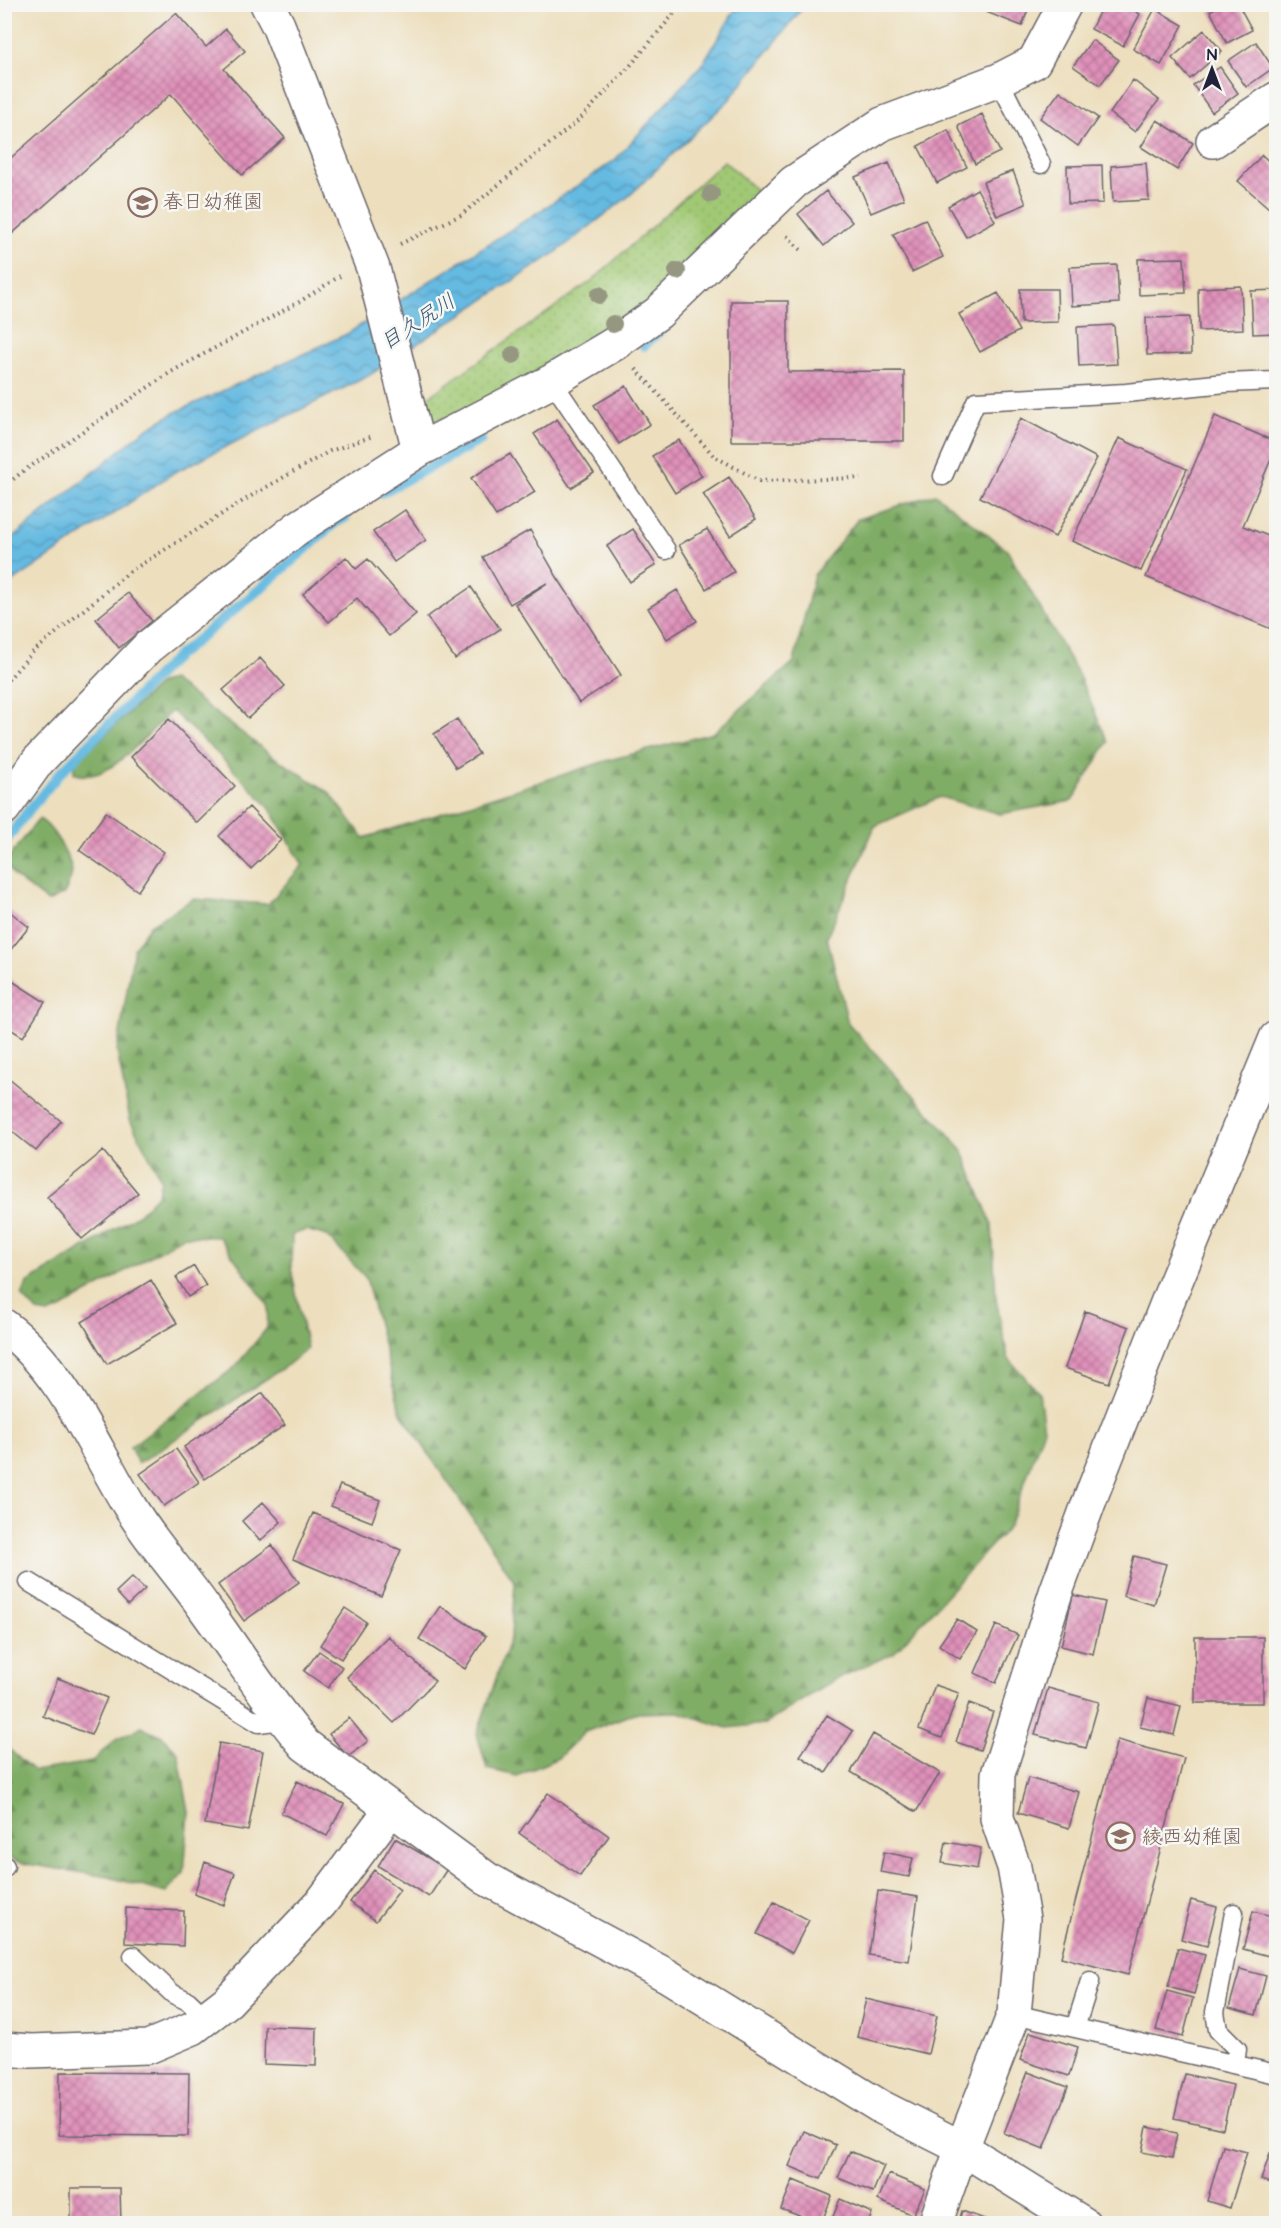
<svg xmlns="http://www.w3.org/2000/svg" width="1281" height="2228" viewBox="0 0 1281 2228" font-family="'Architects Daughter','Klee One',sans-serif">
	<defs>
		<pattern id="green-dots" width="8" height="8" patternUnits="userSpaceOnUse" patternTransform="scale(1.5)"><rect width="8" height="8" fill="#a1c974"/><path d="M2 2h.1M6 6h.1" fill="none" stroke="#8aac65" stroke-width="1.8" stroke-linecap="round"/></pattern>
		<pattern id="forest-firs" width="22" height="20" patternUnits="userSpaceOnUse" patternTransform="scale(1.5)"><rect width="22" height="20" fill="#80ad66"/><path d="M5 1l3.5 6h-7zM16 11l3.5 6h-7z" fill="#688c55"/></pattern>
		<pattern id="water-waves" width="16" height="10" patternUnits="userSpaceOnUse" patternTransform="scale(1.5)"><rect width="16" height="10" fill="#65bae1"/><path d="M0 5q4-4 8 0t8 0" fill="none" stroke="#5397b8"/></pattern>
		<pattern id="building-cross-hatch" width="8" height="8" patternUnits="userSpaceOnUse" patternTransform="scale(1.5)"><rect width="8" height="8" fill="#e091ba"/><path d="M0 0l8 8M0 8l8-8" fill="none" stroke="#b57698"/></pattern>
	</defs>
	<rect width="100%" height="100%" fill="#f6f6f2"/>
	<filter id="ink" filterUnits="userSpaceOnUse"><feTurbulence type="fractalNoise" baseFrequency=".0167" numOctaves="2"/><feDisplacementMap in="SourceGraphic" scale="12" xChannelSelector="R" yChannelSelector="G"/><feConvolveMatrix kernelMatrix="1 2 1 2 8 2 1 2 1" color-interpolation-filters="sRGB"/></filter>
	<filter id="wash" filterUnits="userSpaceOnUse"><feTurbulence type="fractalNoise" baseFrequency=".008" numOctaves="4" result="noise"/><feDisplacementMap in="SourceGraphic" scale="24" xChannelSelector="R" yChannelSelector="G"/><feGaussianBlur stdDeviation="1.35" result="paint"/><feColorMatrix in="noise" values="0 0 0 0 0 0 0 0 0 0 0 0 0 0 0 0 0 1.4 0 .05"/><feComposite in="paint" operator="in"/></filter>
	<g filter="url(#wash)">
		<rect width="100%" height="100%" fill="#eddfbe"/>
		<path fill="url(#green-dots)" stroke="#627658" stroke-width="1.5" d="M724,161L764,197L640,314L479,410L433,421L417,405L593,280Z"/>
		<path fill="url(#forest-firs)" stroke="#516850" stroke-width="1.5" d="M935,494L1007,550L1079,676L1108,742L1072,801L1000,814L940,797L875,826L827,937L848,1023L962,1149L992,1225L996,1299L1008,1358L1039,1393L1044,1429L1009,1526L894,1653L834,1680L765,1724L727,1728L679,1712L635,1713L585,1732L558,1758L517,1776L487,1769L477,1734L511,1635L515,1582L401,1413L366,1278L327,1236L306,1230L292,1235L291,1268L307,1349L289,1364L138,1464L130,1447L235,1367L267,1328L268,1305L219,1237L184,1236L61,1309L48,1314L37,1312L22,1296L27,1283L139,1214L158,1194L161,1179L130,1120L117,1051L134,948L150,925L193,899L268,904L303,865L269,807L219,755L172,711C148,731 108,788 74,773V764L160,683L172,680L274,757L329,792L364,838L609,760L713,733L794,662L814,575L858,519Z
			M39,819C52,825 70,857 72,871C72,878 67,888 64,894L48,902L14,876L5,862Z
			M141,1727L161,1735L178,1752L189,1812L184,1873L166,1893L109,1877L21,1863L5,1856L4,1745L34,1771L92,1762L114,1740Z"/>
		<path fill="url(#water-waves)" stroke="#446e8e" stroke-width="1.5" d="M738,5H805L729,100L629,196L558,251L368,376L175,472L5,587V544L146,429L176,412L347,334L537,213L615,160L703,63Z"/>
		<g fill="none" stroke-linecap="round" stroke-linejoin="round">
			<path stroke="#65bae1" stroke-width="10" d="M644,346L666,325
				M381,493L481,440
				M4,843L29,810L61,772L174,659L266,584L335,523L346,517"/>
		</g>
		<g id="blocks">
			<path fill="url(#building-cross-hatch)" d="M975,4H1030L1022,26L973,7Z
				M1103,4H1123L1140,14L1123,46L1091,29Z
				M1222,4H1238L1252,30L1227,43L1210,11Z
				M1155,9L1183,25L1161,65L1133,49Z
				M176,13L206,47L226,29L245,51L224,69L285,138L242,175L171,94L5,240V163Z
				M1204,30L1222,51L1190,79L1172,58Z
				M1092,40L1119,60L1100,85L1073,66Z
				M1256,42L1273,68L1246,87L1228,61Z
				M1220,67L1238,93L1212,112L1193,85Z
				M1133,80L1159,100L1135,132L1110,113Z
				M1060,91L1098,118L1078,146L1040,118Z
				M982,114L1000,152L975,164L958,126Z
				M1157,120L1193,143L1177,170L1141,147Z
				M948,130L967,167L937,183L918,146Z
				M1262,155L1276,168V201L1270,209L1238,181Z
				M889,163L904,199L871,213L855,177Z
				M1146,163L1149,200L1113,202L1111,166Z
				M1102,165L1103,203L1068,204L1067,166Z
				M1013,171L1026,204L997,216L983,182Z
				M977,189L995,221L966,237L948,206Z
				M826,191L852,222L824,246L798,214Z
				M925,219L943,257L912,272L893,234Z
				M1184,258L1186,293L1139,295L1138,259Z
				M1117,265L1119,303L1072,306L1070,267Z
				M1241,286L1243,329L1199,331L1198,288Z
				M1020,289H1057L1058,322L1021,323Z
				M1276,290V333L1253,334L1251,291Z
				M998,293L1019,331L980,352L959,314Z
				M731,301H788V372L904,371V441H731Z
				M1190,317L1191,354L1147,355L1146,318Z
				M1114,325L1117,364L1079,366L1077,327Z
				M626,386L650,424L619,444L594,405Z
				M1215,416L1276,442V447L1243,526L1276,539V631L1146,577Z
				M1021,418L1097,458L1055,537L980,497Z
				M557,419L594,473L571,488L534,434Z
				M1119,438L1187,469L1141,571L1072,541Z
				M679,440L702,476L675,493L652,456Z
				M510,454L535,492L496,516L471,478Z
				M729,477L756,519L730,536L703,494Z
				M405,510L426,540L394,562L373,532Z
				M633,529L656,565L630,582L607,546Z
				M707,529L734,572L706,589L679,545Z
				M530,530L557,577L621,675L579,703L515,604L547,583L510,604L483,557Z
				M346,557L356,569L368,559L416,614L389,636L357,598L329,622L303,594Z
				M471,587L500,629L455,659L427,617Z
				M677,590L697,621L667,639L648,608Z
				M128,593L152,621L119,648L96,619Z
				M260,658L285,686L248,718L223,690Z
				M169,719L235,786L197,823L131,757Z
				M457,719L479,754L456,768L434,734Z
				M249,807L281,840L251,869L219,836Z
				M106,812L164,852L138,891L79,850Z
				M4,907L29,927L4,958Z
				M6,977L45,1002L23,1037L4,1025Z
				M4,1075L61,1121L36,1151L4,1125Z
				M103,1151L138,1193L82,1239L47,1197Z
				M194,1266L206,1286L188,1297L176,1277Z
				M151,1280L177,1323L107,1364L82,1322Z
				M1085,1311L1129,1327L1109,1383L1065,1368Z
				M263,1393L285,1425L205,1479L184,1447Z
				M176,1449L199,1482L164,1506L140,1474Z
				M340,1485L380,1500L372,1522L331,1506Z
				M263,1502L281,1522L260,1541L242,1521Z
				M313,1513L401,1550L381,1596L293,1559Z
				M272,1545L299,1582L244,1621L218,1585Z
				M1134,1556L1166,1564L1154,1605L1123,1596Z
				M132,1577L145,1589L128,1605L116,1592Z
				M1073,1595L1105,1602L1093,1654L1061,1646Z
				M440,1606L486,1636L465,1669L419,1639Z
				M345,1608L366,1622L341,1659L320,1645Z
				M957,1619L977,1632L960,1659L939,1645Z
				M996,1625L1018,1635L996,1683L975,1673Z
				M388,1636L435,1681L394,1723L347,1677Z
				M1195,1637H1263V1703H1195Z
				M319,1651L342,1667L328,1688L304,1671Z
				M58,1678L107,1698L91,1735L43,1716Z
				M935,1685L959,1693L942,1738L919,1729Z
				M1048,1688L1099,1702L1086,1748L1035,1735Z
				M1148,1698L1181,1706L1174,1735L1140,1727Z
				M969,1703L993,1712L980,1750L956,1742Z
				M827,1715L853,1731L826,1773L800,1756Z
				M349,1718L368,1741L348,1757L329,1734Z
				M873,1734L940,1773L916,1812L851,1772Z
				M1117,1740L1184,1758L1128,1975L1061,1957Z
				M219,1743L263,1751L248,1831L205,1824Z
				M1028,1778L1079,1792L1069,1828L1018,1813Z
				M297,1781L344,1804L327,1836L281,1813Z
				M548,1793L609,1836L580,1876L519,1833Z
				M395,1838L447,1869L429,1897L378,1866Z
				M946,1842L981,1848L977,1869L942,1863Z
				M884,1852L913,1858L909,1877L880,1872Z
				M205,1862L235,1873L224,1905L194,1894Z
				M374,1870L400,1890L376,1921L350,1902Z
				M878,1891L918,1897L909,1961L869,1955Z
				M1191,1900L1217,1907L1207,1946L1181,1939Z
				M774,1902L809,1920L792,1953L757,1934Z
				M126,1908L184,1911L183,1946L125,1943Z
				M1253,1911L1276,1917V1928L1269,1956L1243,1949Z
				M1178,1948L1205,1955L1194,1994L1168,1987Z
				M1240,1969L1266,1976L1256,2015L1229,2008Z
				M1167,1991L1193,1998L1183,2037L1156,2030Z
				M866,1999L937,2016L928,2054L857,2037Z
				M265,2026L317,2028L316,2066L264,2064Z
				M1030,2032L1078,2047L1069,2076L1020,2060Z
				M4,2072H9L7,2131L4,2130Z
				M60,2072L189,2073L188,2136L59,2135Z
				M1028,2072L1068,2087L1044,2149L1004,2133Z
				M1185,2074L1233,2085L1223,2129L1174,2118Z
				M1147,2127L1177,2133L1172,2158L1142,2152Z
				M804,2131L836,2145L821,2179L789,2166Z
				M1223,2146L1247,2152L1230,2208L1207,2201Z
				M850,2151L884,2166L873,2192L838,2178Z
				M1270,2153L1276,2155V2185L1261,2180Z
				M889,2174L925,2189L913,2215L878,2200Z
				M793,2180L832,2196L821,2224L781,2209Z
				M71,2188H120L121,2224H71Z
				M840,2199L872,2213L868,2224H830Z
				M962,2211L996,2223V2224H958Z"/>
		</g>
	</g>
	<g filter="url(#ink)">
		<use href="#blocks" fill-opacity="0" stroke="#696469" stroke-width="1.5"/>
		<g fill="none" stroke-linecap="round" stroke-linejoin="round">
			<defs>
				<path id="lane" d="M999,80L1041,164
					M552,381L666,550
					M943,476L976,401L1126,393L1226,383L1276,381
					M29,1582L259,1723L283,1720
					M4,1868L5,1866
					M1234,1913L1215,2012L1218,2030L1237,2049L1235,2064
					M133,1956L173,1994L188,2001L206,2018
					M1014,2014L1276,2074
					M1075,2028L1090,1981"/>
				<path id="street" d="M267,4L278,25L373,268L419,450
					M1213,141L1276,99
					M4,808L38,761L148,647L296,529L419,450L552,381L614,344L658,313L794,182L882,124L999,80L1034,62L1065,4
					M4,1326C64,1371 92,1445 130,1507C151,1542 180,1573 203,1606C237,1652 267,1701 305,1745L487,1879L668,1976L881,2107L962,2148L1084,2224
					M4,2049L31,2051L148,2047L193,2028L228,2001L321,1903L391,1809
					M935,2224L962,2148L1014,2014L1023,1919L1014,1867L997,1818L998,1774L1056,1592L1092,1494L1171,1293L1276,1038"/>
			</defs>
			<use href="#lane" stroke="#696469" stroke-width="21"/>
			<use href="#street" stroke="#696469" stroke-width="36"/>
			<path stroke="#696469" stroke-width="4" stroke-dasharray="1.5 4.5" stroke-linecap="butt" d="M787,236L803,252
				M400,244L461,215L579,120L630,66L682,4
				M636,369L714,456L759,481L861,478
				M4,487L22,472L171,372L299,302L340,276
				M4,684L32,653L129,572L256,493L330,451L373,436"/>
			<use href="#lane" stroke="#fff" stroke-width="18"/>
			<use href="#street" stroke="#fff" stroke-width="33"/>
		</g>
		<g fill="#969781">
			<circle cx="711" cy="194" r="9"/>
			<circle cx="677" cy="271" r="9"/>
			<circle cx="599" cy="295" r="9"/>
			<circle cx="613" cy="324" r="9"/>
			<circle cx="513" cy="355" r="9"/>
		</g>
	</g>
	<defs>
		<symbol id="school-ring" viewBox="-11 -11 22 22"><circle r="9.5" fill="#f6f6f2" stroke="#8d6e63" stroke-width="1.5"/><path d="M0-5L7-2L0 1L-7-2ZM-4 1L0 2.5L4 1V4Q0 6-4 4Z" fill="#8d6e63"/></symbol>
	</defs>
	<g fill-rule="evenodd">
		<use href="#school-ring" x="126" y="186" width="33" height="33"/>
		<use href="#school-ring" x="1104" y="1820" width="33" height="33"/>
	</g>
	<g text-anchor="middle" dominant-baseline="central" stroke-width="5" stroke-linejoin="round" paint-order="stroke">
		<g font-size="20" fill="#785e54" stroke="#f6f6f2" text-anchor="start">
			<text x="163" y="202">春日幼稚園</text>
			<text x="1142" y="1837">綾西幼稚園</text>
		</g>
		<g font-size="21" font-style="italic" fill="#395775" stroke="#f6f6f2">
			<text transform="translate(418 322) rotate(-33)">目久尻川</text>
		</g>
	</g>
	<rect width="1281" height="2228" fill="none" stroke="#f6f6f2" stroke-width="24"/>
	<g transform="translate(1212 69)" stroke="#f6f6f2" stroke-width="4.5" paint-order="stroke">
	<path d="M0-4.5L10 22L0 15L-10 22Z" fill="#22223b"/>
	<text y="-9" font-size="16" font-weight="bold" text-anchor="middle" fill="#22223b">N</text>
	</g>
</svg>
